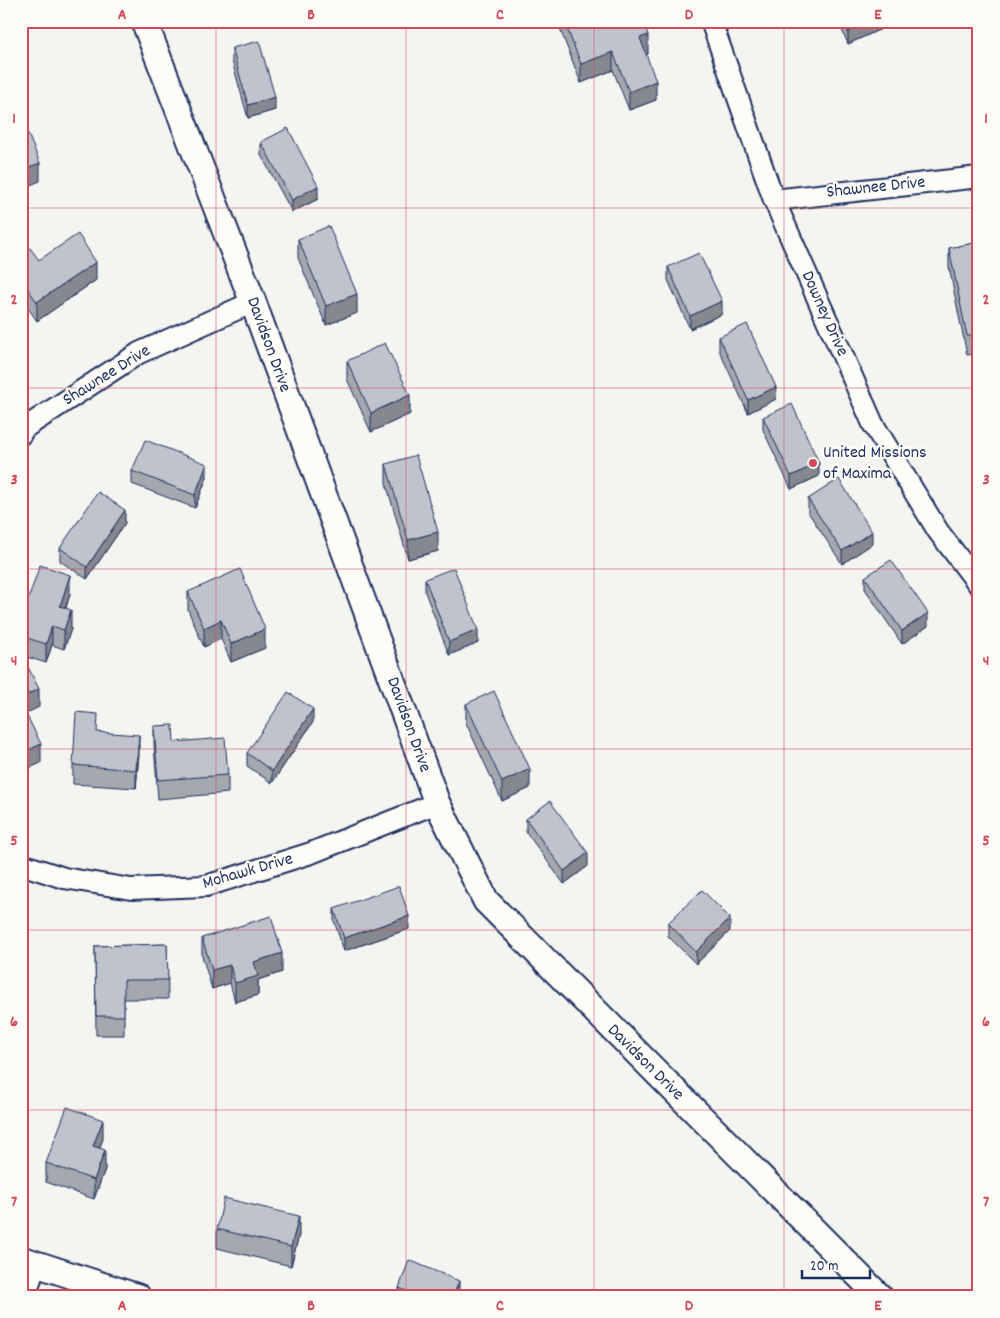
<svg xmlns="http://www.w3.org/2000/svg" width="1000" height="1318" viewBox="0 0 1000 1318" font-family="Dekko,sans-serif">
	<rect width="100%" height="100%" fill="#f4f4f1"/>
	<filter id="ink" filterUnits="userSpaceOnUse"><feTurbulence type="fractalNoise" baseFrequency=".02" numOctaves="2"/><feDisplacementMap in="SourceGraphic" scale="10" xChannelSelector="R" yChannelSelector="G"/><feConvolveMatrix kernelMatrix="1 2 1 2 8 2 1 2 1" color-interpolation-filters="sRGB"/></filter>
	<g filter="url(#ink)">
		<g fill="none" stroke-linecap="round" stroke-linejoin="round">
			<defs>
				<path id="minor" d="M711,21L774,200L873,424L938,531L979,585
					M774,200L979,177
					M21,434L23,429L139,353L253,302
					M21,864L64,878L131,889L206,886L311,853L437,803
					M25,1297L36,1263"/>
				<path id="tertiary" d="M144,21L253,302L437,803L486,901L880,1297
					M21,1259L138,1297"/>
			</defs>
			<use href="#minor" stroke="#1b2f5e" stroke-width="24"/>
			<use href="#tertiary" stroke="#1b2f5e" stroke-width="29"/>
			<use href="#minor" stroke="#fdfcf7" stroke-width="20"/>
			<use href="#tertiary" stroke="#fdfcf7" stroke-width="25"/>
		</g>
		<path fill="#a4a8af" stroke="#1b2f5e" d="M558,21H643L648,54L646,55L656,100L629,110L613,70L581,83L558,24Z
			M838,21H881V29L848,44Z
			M232,48L275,110L248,118L232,61Z
			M261,142L318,199L292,212L261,155Z
			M298,239L357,313L326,325L298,258Z
			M979,242V353L967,355L949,267V248Z
			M21,254L39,260L96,280L37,321L21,298Z
			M668,267L722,314L690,329L668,280Z
			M719,337L776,399L748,413L719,350Z
			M347,361L410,414L371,432L347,379Z
			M763,417L819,476L791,489L763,430Z
			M386,464L438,551L408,559L386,483Z
			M132,471L207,477L195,508L132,484Z
			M808,499L872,544L842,564L808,512Z
			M125,523L87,579L60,561V548Z
			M865,577L928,626L902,644L865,589Z
			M425,579L478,643L449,655L425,592Z
			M188,592L265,648L231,662L221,639L204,647L188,610Z
			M70,594L66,608L71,629L64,649L52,645L46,663L21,655V620Z
			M466,704L530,788L502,801L466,723Z
			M313,722L272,783L247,766V753Z
			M154,726L174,742L228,775V793L158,799L154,745Z
			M98,732L139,754L136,788L73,784V765Z
			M526,819L588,866L564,884L526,832Z
			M334,909L409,929L344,951L334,921Z
			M668,923L730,931L696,964L668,936Z
			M202,938L282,972L258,980V995L235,1002L230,983L212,989L202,956Z
			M167,944L168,999H124V1035H96L95,946Z
			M103,1139L99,1148L105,1169L94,1199L46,1182V1163Z
			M979,1143V1159L977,1157V1144Z
			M217,1229L299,1235L291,1266L217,1248Z
			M399,1288L459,1294L458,1297H399Z"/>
		<path fill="#86888f" stroke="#1b2f5e" d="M870,21H881V29L848,44V32Z
			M648,35V54L640,57V38Z
			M613,52V70L581,83V64Z
			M656,81V100L629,110V92Z
			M275,97V110L248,118V105Z
			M40,163V181L21,189V170Z
			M318,186V199L292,212V200Z
			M96,262V280L37,321V302Z
			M357,294V313L326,325V306Z
			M722,301V314L690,329V316Z
			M776,387V399L748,413V400Z
			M410,395V414L371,432V413Z
			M819,463V476L791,489V476Z
			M207,464V477L195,508V495Z
			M125,510V523L87,579V567Z
			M438,532V551L408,559V540Z
			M872,532V544L842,564V551Z
			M70,575V594L60,625V606Z
			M71,610V629L64,649V630Z
			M928,613V626L902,644V631Z
			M221,620V639L204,647V628Z
			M52,626V645L46,663V644Z
			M265,629V648L231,662V644Z
			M478,630V643L449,655V642Z
			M39,689V707L21,716V697Z
			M313,709V722L272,783V771Z
			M139,735V754L136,788V770Z
			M41,744V763L21,772V754Z
			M530,769V788L502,801V782Z
			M588,853V866L564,884V871Z
			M409,916V929L344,951V938Z
			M730,918V931L696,964V952Z
			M282,953V972L258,980V995L235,1002V983L254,962Z
			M230,965V983L212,989V970Z
			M103,1120V1139L93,1165V1146Z
			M105,1150V1169L94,1199V1180Z
			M299,1216V1235L291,1266V1247Z
			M459,1281V1294L458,1297H453Z"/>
		<path fill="#bfc3cc" stroke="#1b2f5e" d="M564,21H643L648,35L640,38L656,81L629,92L613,52L581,64Z
			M843,21H870L848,32Z
			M259,41L275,97L248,105L232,48Z
			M21,117L40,163L21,170Z
			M288,128L318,186L292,200L261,142Z
			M329,226L357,294L326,306L298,239Z
			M78,234L96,262L37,302L21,279V254L30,248L39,260Z
			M979,242V334L967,336L949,248Z
			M699,253L722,301L690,316L668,267Z
			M747,324L776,387L748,400L719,337Z
			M385,343L410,395L371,413L347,361Z
			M792,404L819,463L791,476L763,417Z
			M145,440L207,464L195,495L132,471Z
			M416,455L438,532L408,540L386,464Z
			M839,479L872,532L842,551L808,499Z
			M98,492L125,510L87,567L60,548Z
			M891,560L928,613L902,631L865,577Z
			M40,565L70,575L60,606L71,610L64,630L52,626L46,644L21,636V620Z
			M454,568L478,630L449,642L425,579Z
			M240,569L265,629L231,644L221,620L204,628L188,592Z
			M28,667L39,689L21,697V670Z
			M494,691L530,769L502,782L466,704Z
			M288,692L313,709L272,771L247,753Z
			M21,704L41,744L21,754Z
			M76,712L98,714L97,732L139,735L136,770L73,765Z
			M173,725L174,742L225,738L228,775L158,780L154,726Z
			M550,801L588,853L564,871L526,819Z
			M399,886L409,916L344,938L334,909Z
			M702,890L730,918L696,952L668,923Z
			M271,916L282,953L254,962L258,976L235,983L230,965L212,970L202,938Z
			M167,944L168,980H124V1016H96L95,946Z
			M67,1107L103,1120L93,1146L105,1150L94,1180L46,1163Z
			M224,1198L299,1216L291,1247L217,1229Z
			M409,1260L459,1281L453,1297H422L399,1288Z"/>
	</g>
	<path fill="none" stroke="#d1495b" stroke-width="1" stroke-opacity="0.55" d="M216,21V1297M406,21V1297M594,21V1297M784,21V1297M21,208H979M21,388H979M21,569H979M21,749H979M21,930H979M21,1110H979"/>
	<circle fill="#d1495b" stroke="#fdfcf7" stroke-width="2" cx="813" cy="463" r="5"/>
	<g text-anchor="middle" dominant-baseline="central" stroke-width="4.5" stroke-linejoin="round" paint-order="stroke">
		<g font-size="18" fill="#1b2f5e" stroke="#fdfcf7">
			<text transform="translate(876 188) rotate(-6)">Shawnee Drive</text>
			<text transform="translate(824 314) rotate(66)">Downey Drive</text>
			<text transform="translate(268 345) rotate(70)">Davidson Drive</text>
			<text transform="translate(107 376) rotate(-32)">Shawnee Drive</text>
			<text transform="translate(408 725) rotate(70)">Davidson Drive</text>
			<text transform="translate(248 872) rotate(-16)">Mohawk Drive</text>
			<text transform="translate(645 1063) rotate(45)">Davidson Drive</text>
		</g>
		<g font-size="18" fill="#1b2f5e" stroke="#fdfcf7" text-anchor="start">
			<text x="823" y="453">United Missions<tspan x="823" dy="21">of Maxima</tspan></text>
		</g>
	</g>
	<rect width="1000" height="1318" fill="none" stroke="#fdfcf7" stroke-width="55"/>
	<path d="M802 1270v8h68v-8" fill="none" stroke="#1b2f5e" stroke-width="2.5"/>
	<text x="810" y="1270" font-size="15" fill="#1b2f5e" stroke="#fdfcf7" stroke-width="4" paint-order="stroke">20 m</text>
	<rect x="28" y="28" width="944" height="1262" fill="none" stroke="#d1495b" stroke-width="2"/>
	<g font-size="16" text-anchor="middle" font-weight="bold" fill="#d1495b">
		<text x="122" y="19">A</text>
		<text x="311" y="19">B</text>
		<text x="500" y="19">C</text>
		<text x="689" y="19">D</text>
		<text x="878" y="19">E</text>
		<text x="14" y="123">1</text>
		<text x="986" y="123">1</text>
		<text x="14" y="304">2</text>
		<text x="986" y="304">2</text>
		<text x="14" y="484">3</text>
		<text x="986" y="484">3</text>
		<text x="14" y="665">4</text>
		<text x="986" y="665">4</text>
		<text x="14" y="845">5</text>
		<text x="986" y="845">5</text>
		<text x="14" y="1026">6</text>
		<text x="986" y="1026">6</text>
		<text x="14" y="1206">7</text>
		<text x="986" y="1206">7</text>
		<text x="122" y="1310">A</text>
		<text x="311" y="1310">B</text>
		<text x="500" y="1310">C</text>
		<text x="689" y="1310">D</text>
		<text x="878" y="1310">E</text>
	</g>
</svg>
